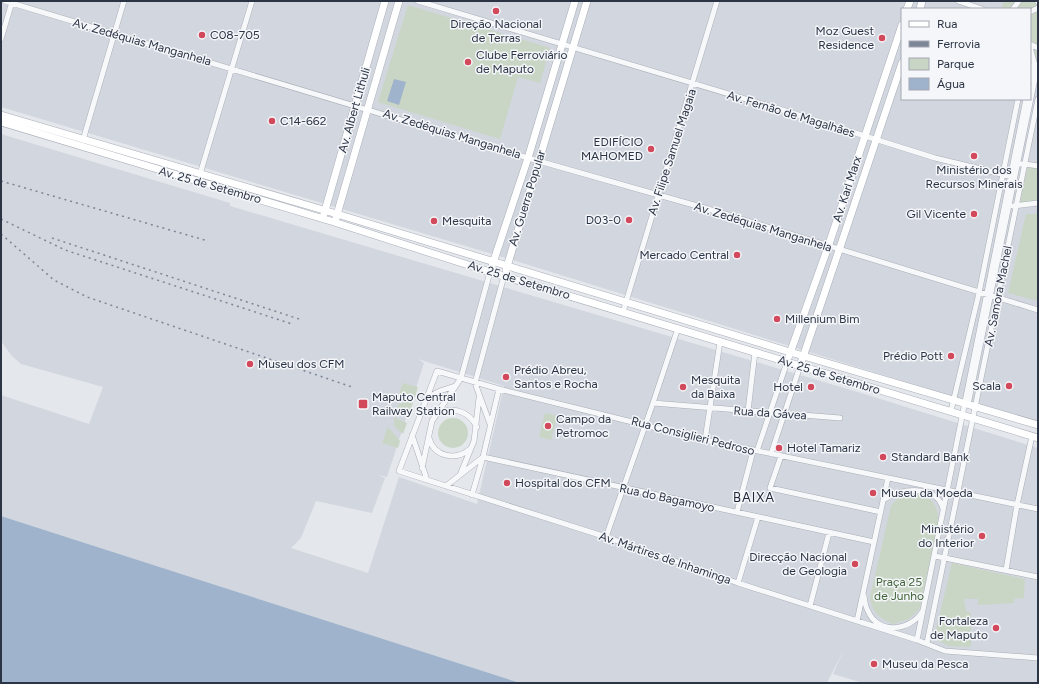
<svg xmlns="http://www.w3.org/2000/svg" width="1039" height="684" viewBox="0 0 1039 684" font-family="Figtree,sans-serif">
	<rect width="100%" height="100%" fill="#e4e7ec"/>
	<path fill="#d2d6de" fill-rule="evenodd" d="M1,1H1038V423L519,262L1,107ZM902,9H1030V99H902Z
		M1,134L230,203V206L861,393L1038,448V683H863L833,674L844,649L827,683H520L1,516V395L89,424L103,387L21,364L11,355L1,341ZM418,359L504,386L477,504L399,477L368,573L291,548L301,538L316,501L372,513L385,478L378,475L387,477L424,363Z"/>
	<path fill="#c9d6c5" d="M1003,1H1038V65L1030,63V9H1002Z
		M408,5L550,48L540,83L518,77L500,139L378,102Z
		M1029,167L1038,169V203L1020,204L1027,169Z
		M1026,214H1038V301L1008,293Z
		M403,383L418,387L415,397L397,400Z
		M408,402L413,403L409,415L396,410L399,404Z
		M545,413L557,416L551,440L539,437Z
		M394,417L407,423L403,434L394,426Z
		M438 433a15 15 0 1 1 30 0a15 15 0 1 1-30 0Z
		M388,427L400,441L398,448L382,443Z
		M907,493C927,493 936,499 939,520L920,608L909,619L893,624C878,618 872,612 870,597L891,506L898,498Z
		M952,563L1025,579L1024,598L1014,599V603L978,605V599H964L966,611L971,613V647L948,646L934,638Z"/>
	<path fill="#9fb4cc" d="M394,79L406,82L399,105L387,101Z
		M1,516L520,683H1Z"/>
	<g fill="none" stroke-linecap="round" stroke-linejoin="round">
		<defs>
			<path id="street" d="M5,1L528,158L715,211L1038,310
				M418,1L779,109L935,158L1010,176
				M958,1L982,9
				M1037,1L1038,2
				M1013,9L1019,1
				M1030,12L1038,8
				M1,39L12,2
				M1030,44L1038,48
				M1030,47L1034,62L1030,81
				M83,140L124,1
				M1013,164H1025L1038,166
				M200,174L252,1
				M1013,206L1038,203
				M623,312L717,1
				M425,399L440,391L455,386
				M969,400L1038,64
				M653,403L840,418
				M748,411L755,352
				M951,411L979,293L1018,99
				M437,414C453,406 469,411 477,427
				M490,424L475,383L504,276
				M412,435L427,480
				M429,438C434,457 456,461 470,449
				M705,440L720,342
				M757,451L787,362
				M771,454L800,366
				M781,456L770,488L881,512
				M422,468L432,421L461,378L490,272
				M460,475L474,441L479,398
				M446,486L483,457L874,542
				M472,495L483,457L499,389
				M883,500C900,488 937,484 943,509
				M1038,509L705,440L499,389L437,371L399,471L606,537L738,583L917,640L945,651L1038,658
				M737,512L753,451
				M606,537L653,403L678,328
				M935,556L1038,577
				M1006,570L1017,505L1032,436
				M738,583L758,517
				M864,596C865,601 865,606 868,611C878,635 910,631 922,612
				M810,606L829,533
				M857,621L888,478
				M917,640L1026,99
				M927,643L1038,99"/>
			<path id="secondary" d="M907,9L910,1
				M920,9L922,1
				M1,115L337,214L790,352L1038,425
				M1,122L334,222L490,272L1038,438
				M324,214L385,1
				M336,218L399,1
				M492,266L528,158L575,1
				M506,270L587,1
				M789,356L828,247L902,25
				M800,366L902,63"/>
		</defs>
		<use href="#street" stroke="#a9aeb7" stroke-width="6"/>
		<use href="#secondary" stroke="#a9aeb7" stroke-width="8"/>
		<use href="#street" stroke="#f7f8fa" stroke-width="5"/>
		<use href="#secondary" stroke="#fff" stroke-width="7"/>
		<path stroke="#7d8696" stroke-width="1.5" stroke-dasharray="2 4" stroke-linecap="butt" d="M1,181L208,241
			M1,219L65,250L292,324
			M1,234L54,280L87,297L352,387
			M52,238L299,319"/>
	</g>
	<g fill="#d1495b" stroke="#f4f6f9" stroke-width="1.5">
		<circle cx="496" cy="11" r="4"/>
		<circle cx="202" cy="35" r="4"/>
		<circle cx="882" cy="38" r="4"/>
		<circle cx="468" cy="62" r="4"/>
		<circle cx="272" cy="121" r="4"/>
		<circle cx="651" cy="149" r="4"/>
		<circle cx="974" cy="156" r="4"/>
		<circle cx="974" cy="214" r="4"/>
		<circle cx="629" cy="220" r="4"/>
		<circle cx="434" cy="221" r="4"/>
		<circle cx="737" cy="255" r="4"/>
		<circle cx="777" cy="319" r="4"/>
		<circle cx="951" cy="356" r="4"/>
		<circle cx="250" cy="364" r="4"/>
		<circle cx="506" cy="377" r="4"/>
		<circle cx="1009" cy="386" r="4"/>
		<circle cx="683" cy="387" r="4"/>
		<circle cx="811" cy="387" r="4"/>
		<rect x="358" y="399" width="10" height="10" rx="2"/>
		<circle cx="548" cy="426" r="4"/>
		<circle cx="779" cy="448" r="4"/>
		<circle cx="883" cy="457" r="4"/>
		<circle cx="507" cy="483" r="4"/>
		<circle cx="873" cy="493" r="4"/>
		<circle cx="982" cy="536" r="4"/>
		<circle cx="855" cy="564" r="4"/>
		<circle cx="996" cy="628" r="4"/>
		<circle cx="874" cy="664" r="4"/>
	</g>
	<g text-anchor="middle" dominant-baseline="central" stroke-width="3" stroke-linejoin="round" paint-order="stroke">
		<g font-size="12" fill="#2b3445" stroke="#f4f6f9" text-anchor="start">
			<text x="496" y="24" text-anchor="middle">Direção Nacional<tspan x="496" dy="14">de Terras</tspan></text>
			<text x="874" y="31" text-anchor="end">Moz Guest<tspan x="874" dy="14">Residence</tspan></text>
			<text x="210" y="35">C08-705</text>
			<text x="476" y="55">Clube Ferroviário<tspan x="476" dy="14">de Maputo</tspan></text>
			<text x="280" y="121">C14-662</text>
			<text x="643" y="142" text-anchor="end">EDIFÍCIO<tspan x="643" dy="14">MAHOMED</tspan></text>
			<text x="974" y="170" text-anchor="middle">Ministério dos<tspan x="974" dy="14">Recursos Minerais</tspan></text>
			<text x="966" y="214" text-anchor="end">Gil Vicente</text>
			<text x="621" y="220" text-anchor="end">D03-0</text>
			<text x="442" y="221">Mesquita</text>
			<text x="729" y="255" text-anchor="end">Mercado Central</text>
			<text x="785" y="319">Millenium Bim</text>
			<text x="943" y="356" text-anchor="end">Prédio Pott</text>
			<text x="258" y="364">Museu dos CFM</text>
			<text x="514" y="370">Prédio Abreu,<tspan x="514" dy="14">Santos e Rocha</tspan></text>
			<text x="691" y="380">Mesquita<tspan x="691" dy="14">da Baixa</tspan></text>
			<text x="1001" y="386" text-anchor="end">Scala</text>
			<text x="803" y="387" text-anchor="end">Hotel</text>
			<text x="372" y="397">Maputo Central<tspan x="372" dy="14">Railway Station</tspan></text>
			<text x="556" y="419">Campo da<tspan x="556" dy="14">Petromoc</tspan></text>
			<text x="787" y="448">Hotel Tamariz</text>
			<text x="891" y="457">Standard Bank</text>
			<text x="515" y="483">Hospital dos CFM</text>
			<text x="881" y="493">Museu da Moeda</text>
			<text x="974" y="529" text-anchor="end">Ministério<tspan x="974" dy="14">do Interior</tspan></text>
			<text x="847" y="557" text-anchor="end">Direcção Nacional<tspan x="847" dy="14">de Geologia</tspan></text>
			<text x="988" y="621" text-anchor="end">Fortaleza<tspan x="988" dy="14">de Maputo</tspan></text>
			<text x="882" y="664">Museu da Pesca</text>
		</g>
		<g font-size="12" fill="#2b3445" stroke="#f4f6f9">
			<text transform="translate(142 42) rotate(16)">Av. Zedéquias Manganhela</text>
			<text transform="translate(354 110) rotate(-74)">Av. Albert Lithuli</text>
			<text transform="translate(791 114) rotate(17)">Av. Fernão de Magalhães</text>
			<text transform="translate(452 134) rotate(17)">Av. Zedéquias Manganhela</text>
			<text transform="translate(672 152) rotate(-72)">Av. Filipe Samuel Magaia</text>
			<text transform="translate(210 185) rotate(16)">Av. 25 de Setembro</text>
			<text transform="translate(847 189) rotate(-72)">Av. Karl Marx</text>
			<text transform="translate(527 198) rotate(-73)">Av. Guerra Popular</text>
			<text transform="translate(763 227) rotate(17)">Av. Zedéquias Manganhela</text>
			<text transform="translate(519 280) rotate(17)">Av. 25 de Setembro</text>
			<text transform="translate(998 296) rotate(-79)">Av. Samora Machel</text>
			<text transform="translate(829 375) rotate(17)">Av. 25 de Setembro</text>
			<text transform="translate(770 413) rotate(4)">Rua da Gávea</text>
			<text transform="translate(693 436) rotate(14)">Rua Consiglieri Pedroso</text>
			<text transform="translate(667 498) rotate(12)">Rua do Bagamoyo</text>
			<text transform="translate(665 558) rotate(19)">Av. Mártires de Inhaminga</text>
		</g>
		<g font-size="12" fill="#3f6138" stroke="#f4f6f9">
			<text x="899" y="582">Praça 25<tspan x="899" dy="14">de Junho</tspan></text>
		</g>
		<g font-size="13" letter-spacing="1" fill="#1d2536" stroke="#f4f6f9">
			<text x="754" y="497">BAIXA</text>
		</g>
	</g>
	<rect width="1039" height="684" fill="none" stroke="#2b3445" stroke-width="4"/>
	<rect x="901" y="8" width="130" height="92" fill="#f4f6f9" stroke="#a4a8b1"/>
	<rect x="909" y="21" width="20" height="6" fill="#ffffff" stroke="#a4a8b1"/>
	<text x="937" y="28" font-size="12" fill="#2b3445">Rua</text>
	<rect x="909" y="41" width="20" height="6" fill="#7d8696" stroke="#a4a8b1"/>
	<text x="937" y="48" font-size="12" fill="#2b3445">Ferrovia</text>
	<rect x="909" y="58" width="20" height="12" fill="#c9d6c5" stroke="#a4a8b1"/>
	<text x="937" y="68" font-size="12" fill="#2b3445">Parque</text>
	<rect x="909" y="78" width="20" height="12" fill="#9fb4cc" stroke="#a4a8b1"/>
	<text x="937" y="88" font-size="12" fill="#2b3445">Água</text>
</svg>
